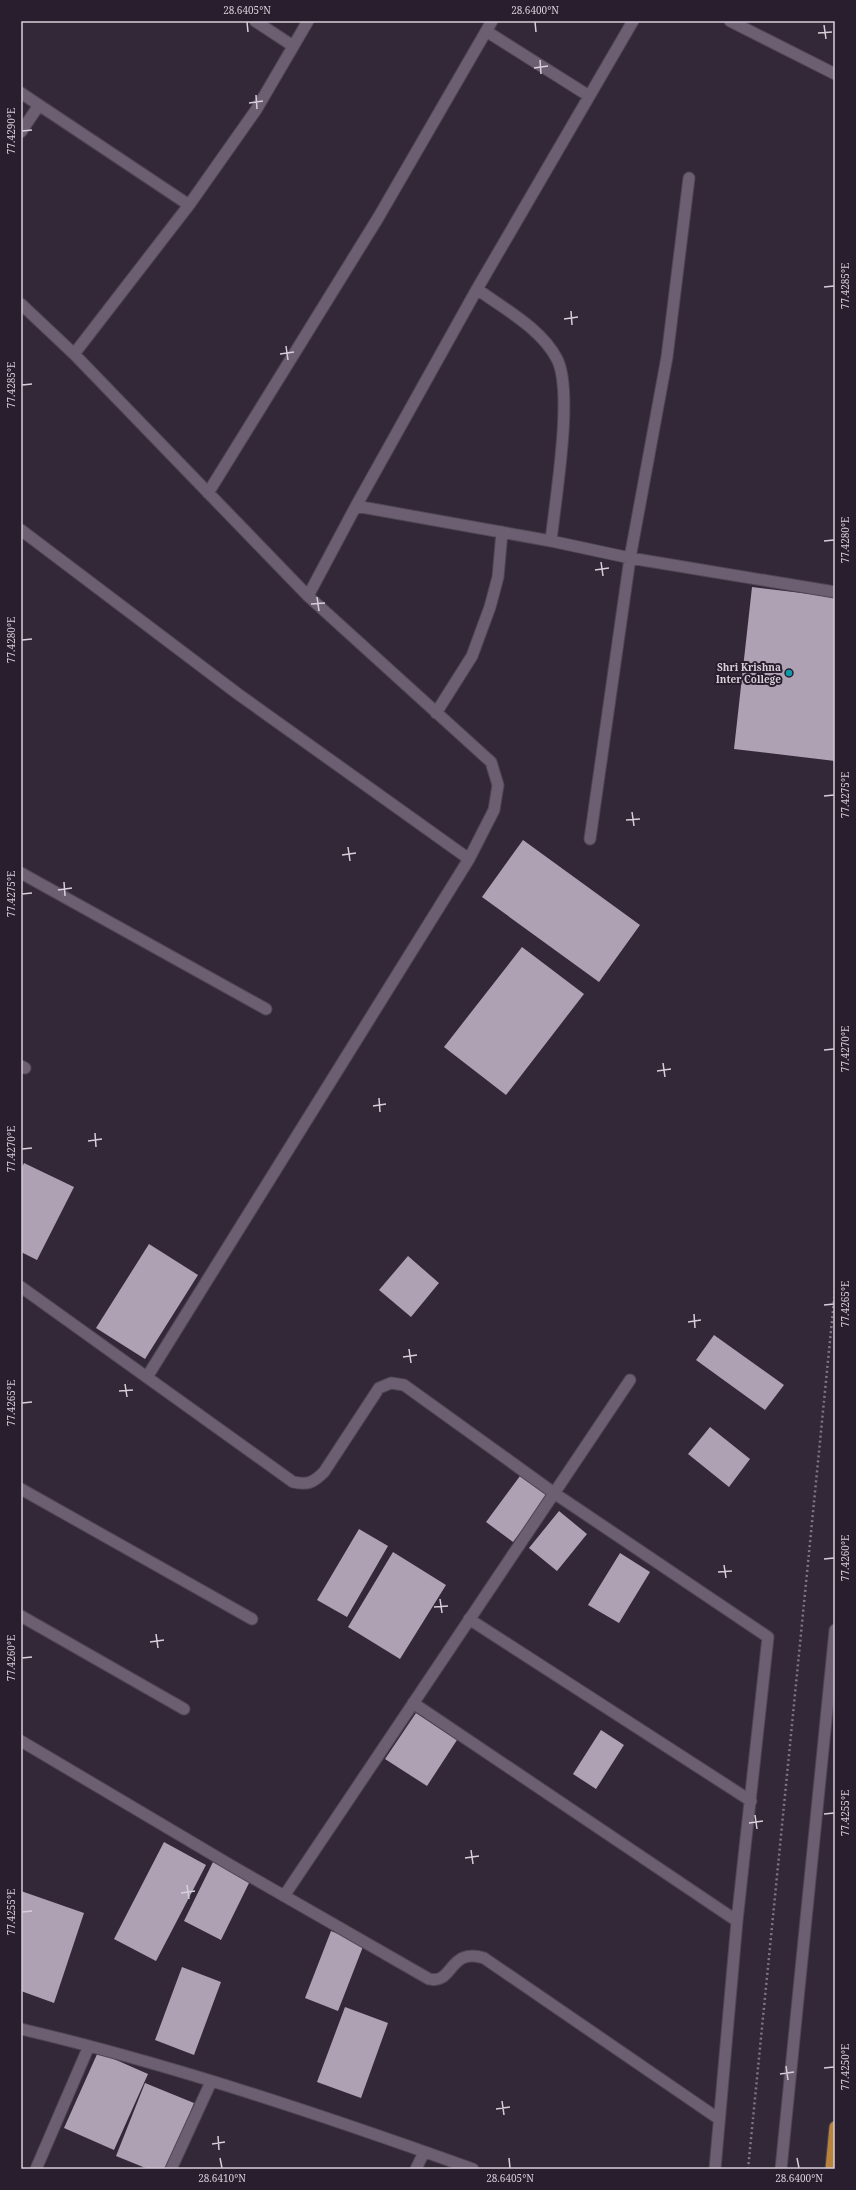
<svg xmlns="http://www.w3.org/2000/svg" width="856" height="2190" viewBox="0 0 856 2190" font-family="'Noto Serif',serif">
	<rect width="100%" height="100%" fill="#332838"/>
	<path fill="#aea1b4" d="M752,587L835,597V761L734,749Z
		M523,840L640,925L599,982L482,897Z
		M522,947L584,994L506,1095L444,1047Z
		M24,1163L74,1187L37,1260L21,1252V1169Z
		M149,1244L198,1275L145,1359L96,1328Z
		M408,1256L439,1283L411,1317L379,1290Z
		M714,1335L784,1385L765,1410L696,1360Z
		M710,1427L750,1459L729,1487L688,1454Z
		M520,1476L548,1496L513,1542L486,1522Z
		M559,1511L587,1534L557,1571L529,1548Z
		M359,1529L388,1546L347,1617L317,1600Z
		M393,1552L446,1585L400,1659L348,1627Z
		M620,1553L650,1572L619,1623L588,1605Z
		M416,1713L457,1740L427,1786L385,1759Z
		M601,1730L624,1745L596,1789L573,1774Z
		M164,1842L206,1865L156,1961L114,1939Z
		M213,1862L250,1881L221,1940L184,1921Z
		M21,1891L84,1913L54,2003L21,1991Z
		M331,1931L364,1944L338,2011L305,1998Z
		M182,1967L221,1982L194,2055L155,2040Z
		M345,2007L388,2023L361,2098L317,2082Z
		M98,2052L148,2074L114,2150L64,2128Z
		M145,2083L194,2103L168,2169H148L116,2156Z"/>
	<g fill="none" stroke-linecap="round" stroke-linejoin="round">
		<defs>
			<path id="minor" d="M255,21L293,46
				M730,21L835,74
				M486,31L589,96
				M21,93L189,205
				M21,132L39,105
				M477,289C504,309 541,328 557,359C574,392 555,501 551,541
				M21,304L74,354L308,596L491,762L498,785L494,810L469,859L147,1377
				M74,354L189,205L256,110L308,21
				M208,493L378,218L492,21
				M356,506L477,289L633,21
				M21,530L238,694L469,859
				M308,596L356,506L551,541L630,558L835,592
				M436,713L472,656L490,607L498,577L502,532
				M590,839L630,558L667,357L689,178
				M21,873L266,1009
				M21,1066L25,1068
				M21,1287L293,1482C308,1485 313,1483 324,1472L379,1388L391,1383L404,1385L554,1493L768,1637L737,1921L715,2169
				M21,1489L252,1619
				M21,1616L184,1709
				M469,1619L751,1801
				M413,1703L737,1921
				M21,1741L232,1866L429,1979C454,1985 448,1947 484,1958L719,2119
				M284,1896L630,1380
				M21,2029C174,2065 325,2116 473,2169
				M36,2169L89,2046
				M171,2169L211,2082
				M416,2169L424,2152"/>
			<path id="tertiary" d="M781,2169L835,1630"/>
			<path id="trunk" d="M831,2169L835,2127"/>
		</defs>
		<use href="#minor" stroke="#4f4653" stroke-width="13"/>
		<use href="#tertiary" stroke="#4f4653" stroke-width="13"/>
		<use href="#trunk" stroke="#4f4653" stroke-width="13"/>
		<path stroke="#7f7683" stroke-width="2.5" stroke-dasharray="2 3" stroke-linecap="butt" d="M748,2169L835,1290"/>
		<use href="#minor" stroke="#6b5f71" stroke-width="11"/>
		<use href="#tertiary" stroke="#6b5f71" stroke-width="11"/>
		<use href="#trunk" stroke="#ba833c" stroke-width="11"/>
	</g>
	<path fill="none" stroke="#d6cfd9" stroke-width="1.5" d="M247,22L248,32M535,22L536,32M824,25L826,39M818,33L832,32M540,60L541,74M534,68L548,66M256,95L257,109M249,103L263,101M22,131L32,130M824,287L834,286M571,311L572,325M564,319L578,317M286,346L288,360M280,354L294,352M22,385L32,384M824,541L834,540M601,562L603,576M595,570L609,568M317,597L319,611M311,604L325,603M22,640L32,639M824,796L834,795M632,812L634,826M626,820L640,819M348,847L350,861M342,855L356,853M64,882L65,896M58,890L72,888M22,894L32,893M824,1050L834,1049M663,1063L665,1077M657,1071L671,1069M379,1098L380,1112M373,1106L386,1104M95,1133L96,1147M88,1141L102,1139M22,1149L32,1148M824,1305L834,1304M694,1314L695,1328M688,1322L701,1320M409,1349L411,1363M403,1357L417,1355M125,1384L127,1397M119,1391L133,1390M22,1403L32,1402M824,1559L834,1558M724,1565L726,1578M718,1572L732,1571M440,1599L442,1613M434,1607L448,1606M156,1634L158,1648M150,1642L164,1640M22,1658L32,1657M824,1814L834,1813M755,1815L757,1829M749,1823L763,1821M471,1850L473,1864M465,1858L479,1856M187,1885L189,1899M181,1893L195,1891M22,1912L32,1911M786,2066L788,2080M824,2068L834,2067M780,2074L794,2072M502,2101L504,2115M496,2109L510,2107M218,2136L219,2150M212,2144L225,2142M220,2158L222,2168M509,2158L510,2168M797,2158L799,2168"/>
	<circle fill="#0f9aa8" stroke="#291e2d" stroke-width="1.5" cx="789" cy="673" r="4"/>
	<g text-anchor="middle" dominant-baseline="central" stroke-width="4" stroke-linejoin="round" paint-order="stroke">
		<g font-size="10" font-weight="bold" fill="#d6cfd9" stroke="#291e2d" text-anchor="end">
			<text x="781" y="667">Shri Krishna<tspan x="781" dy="12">Inter College</tspan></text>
		</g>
	</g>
	<rect width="856" height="2190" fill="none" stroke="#291e2d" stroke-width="44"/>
	<rect x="22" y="22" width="812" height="2146" fill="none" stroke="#d6cfd9" stroke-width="1.5"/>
	<g font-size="10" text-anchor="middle" fill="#d6cfd9">
		<text x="247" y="14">28.6405°N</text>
		<text x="535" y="14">28.6400°N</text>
		<text transform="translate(11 131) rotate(-90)" y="4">77.4290°E</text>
		<text transform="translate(845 286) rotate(-90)" y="4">77.4285°E</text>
		<text transform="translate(11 385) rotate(-90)" y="4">77.4285°E</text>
		<text transform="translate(845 540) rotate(-90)" y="4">77.4280°E</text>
		<text transform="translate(11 640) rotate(-90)" y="4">77.4280°E</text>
		<text transform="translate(845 795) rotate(-90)" y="4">77.4275°E</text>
		<text transform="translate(11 894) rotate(-90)" y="4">77.4275°E</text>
		<text transform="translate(845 1049) rotate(-90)" y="4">77.4270°E</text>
		<text transform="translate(11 1149) rotate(-90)" y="4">77.4270°E</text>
		<text transform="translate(845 1304) rotate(-90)" y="4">77.4265°E</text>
		<text transform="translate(11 1403) rotate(-90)" y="4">77.4265°E</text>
		<text transform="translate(845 1558) rotate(-90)" y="4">77.4260°E</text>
		<text transform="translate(11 1658) rotate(-90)" y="4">77.4260°E</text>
		<text transform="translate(845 1813) rotate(-90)" y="4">77.4255°E</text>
		<text transform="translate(11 1912) rotate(-90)" y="4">77.4255°E</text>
		<text transform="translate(845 2067) rotate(-90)" y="4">77.4250°E</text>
		<text x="222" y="2182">28.6410°N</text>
		<text x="510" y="2182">28.6405°N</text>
		<text x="799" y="2182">28.6400°N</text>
	</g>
</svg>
